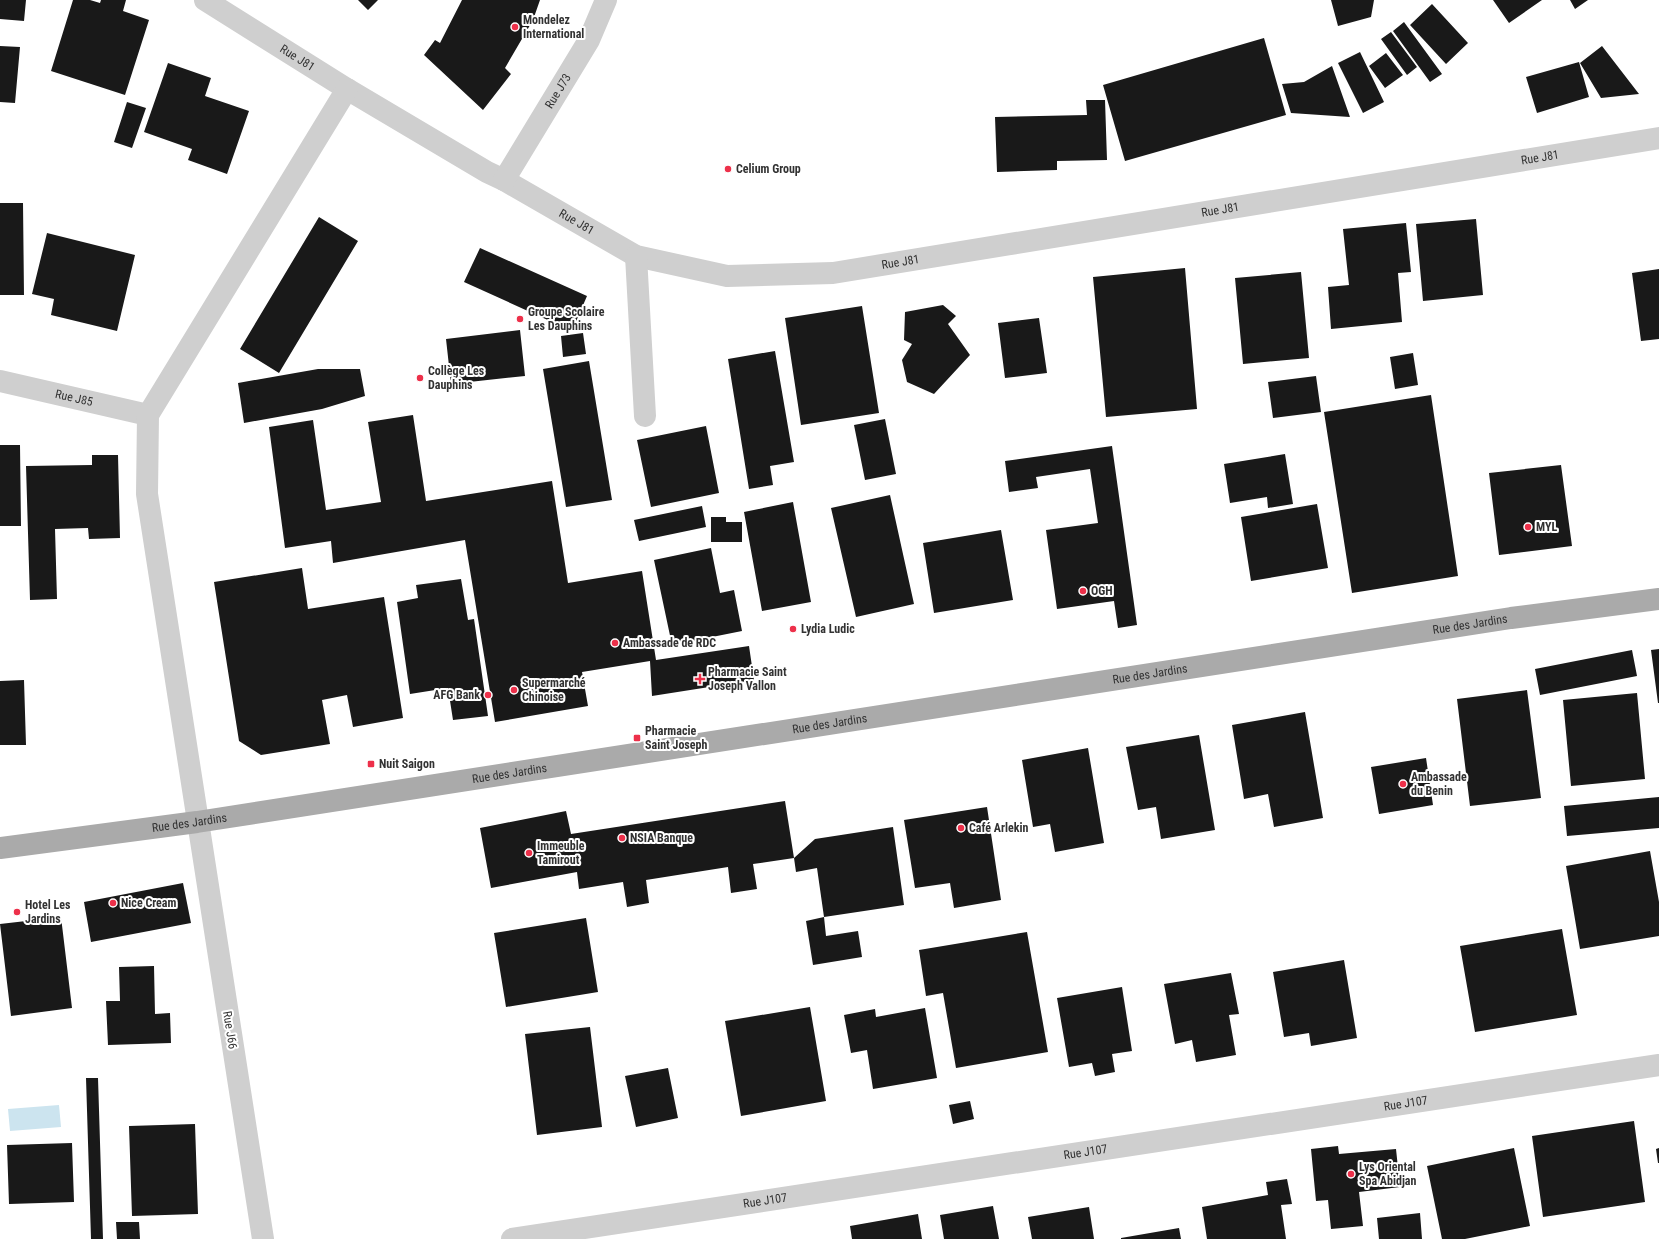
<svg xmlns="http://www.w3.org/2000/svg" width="1659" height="1239" viewBox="0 0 1659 1239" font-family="'Roboto Condensed',sans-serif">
	<rect width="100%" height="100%" fill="#fff"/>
	<path fill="#cce4ef" d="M59,1105L61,1127L10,1131L8,1109Z"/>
	<path fill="#191919" d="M0,0H26L24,21L0,19Z
		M73,0H90L100,3L101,0H126L123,11L149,20L125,95L51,71Z
		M358,0H378L368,10Z
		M462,0H540L533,20L505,68L511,74L483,110L424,55L435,40L440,43Z
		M1331,0H1374L1371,17L1338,26Z
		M1493,0H1542L1509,23Z
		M1570,0H1588L1575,9Z
		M1432,4L1468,43L1446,64L1410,25Z
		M1404,22L1442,74L1430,82L1393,31Z
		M1391,32L1417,67L1407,75L1381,39Z
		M1264,38L1286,115L1125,161L1103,85Z
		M0,46L20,47L15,103L0,102Z
		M1602,46L1639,94L1601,98L1580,63Z
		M1360,52L1384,102L1363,113L1338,63Z
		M1386,53L1403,75L1385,88L1369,66Z
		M1579,62L1589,97L1537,113L1526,77Z
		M168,63L211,78L205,96L249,111L227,174L188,160L192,149L144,132Z
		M1332,66L1350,117L1291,113L1282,84L1304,82Z
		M1086,100H1105L1107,160L1057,161V170L997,172L995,117L1087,115Z
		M127,102L146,108L132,148L114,142Z
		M0,203H23L24,295H0Z
		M319,217L358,241L279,373L240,349Z
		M1476,219L1483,295L1423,301L1416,224Z
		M1406,223L1411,272L1398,273L1402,322L1331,329L1328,287L1349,285L1343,229Z
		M47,233L135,255L117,331L51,315L54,299L32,294Z
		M480,248L587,296L572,331L464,282Z
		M1185,268L1197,409L1106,417L1093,277Z
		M1659,269V339L1641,341L1632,273Z
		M1301,272L1309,358L1243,364L1235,278Z
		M943,305L956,316L948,324L970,355L934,394L907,382L902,360L912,344L904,340L905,312Z
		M862,306L879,413L801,425L785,318Z
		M1039,318L1047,373L1005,378L998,323Z
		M520,330L525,376L451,384L446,339Z
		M583,333L586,354L563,357L561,336Z
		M775,351L794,462L770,466L773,485L749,489L728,359Z
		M1413,353L1418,385L1395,389L1390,357Z
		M589,361L612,500L566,507L543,369Z
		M318,369H360L365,396L322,409L244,423L238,383Z
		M1316,376L1321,412L1273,418L1268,382Z
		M1431,395L1458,576L1352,593L1324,412Z
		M413,415L426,501L552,481L568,583L642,571L656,660L749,646L754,680L652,696L650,661L582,672L588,706L495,722L465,540L333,563L331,541L285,548L269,427L313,420L326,510L381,502L368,422Z
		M885,419L896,474L865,480L854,425Z
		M706,426L719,493L651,507L637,440Z
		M0,445H20L21,526H0Z
		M1112,446L1137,625L1118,628L1114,601L1057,609L1046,530L1098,523L1090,469L1036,477L1038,488L1009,492L1005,461Z
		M1285,454L1293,504L1268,508L1267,497L1230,503L1224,464Z
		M92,455H118L120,538L89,539L88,528L55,529L57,599L30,600L26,466L92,465Z
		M1561,465L1572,546L1499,555L1489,473Z
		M890,495L914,604L856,617L831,508Z
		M793,502L811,602L762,611L744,512Z
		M1317,504L1328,568L1251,581L1241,517Z
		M702,506L706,527L639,541L634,520Z
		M711,517H726V522H742V542H711Z
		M1001,530L1013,600L934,613L923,543Z
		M711,548L720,593L734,590L742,631L672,645L654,560Z
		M302,568L308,609L384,597L403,718L353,727L347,695L322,700L330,744L261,755L239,741L214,582Z
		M461,579L468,620L474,619L488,716L453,720L448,688L410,694L397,602L418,598L416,585Z
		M1659,649V703H1658L1651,650Z
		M1632,650L1637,676L1540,695L1535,669Z
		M24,680L26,745H0V681Z
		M1527,690L1541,798L1470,806L1457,699Z
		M1637,693L1645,779L1571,786L1563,700Z
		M1305,712L1323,818L1274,827L1268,794L1244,799L1232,725Z
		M1199,735L1215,830L1161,839L1156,807L1138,810L1126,747Z
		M1088,748L1104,843L1055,852L1050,824L1033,827L1022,760Z
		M1426,758L1433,805L1379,814L1371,767Z
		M1659,797V828L1567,836L1564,806Z
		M785,801L794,858L815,839L893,827L904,905L824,917L817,868L796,872L794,858L753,864L757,889L731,893L728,867L646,880L649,903L627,907L623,882L579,889L577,872L491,888L480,828L566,811L571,834Z
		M987,807L1001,900L954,908L950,883L915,888L904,820Z
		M1650,851L1659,902V936L1580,949L1566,866Z
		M183,883L191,923L91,942L84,902Z
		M61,917L72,1008L11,1016L0,924Z
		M824,917L826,936L858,931L862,957L813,965L806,921Z
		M586,918L598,992L506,1007L494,933Z
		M1562,929L1577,1015L1475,1032L1460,946Z
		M1027,932L1048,1052L956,1068L943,993L926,996L919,950Z
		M1344,960L1357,1038L1311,1046L1309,1033L1284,1037L1273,972Z
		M154,966L155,1014L170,1013L171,1043L108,1045L106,1001H120L119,967Z
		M1231,973L1239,1014L1229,1015L1236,1055L1196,1062L1192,1040L1175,1044L1164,984Z
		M1122,987L1132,1051L1112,1054L1115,1072L1095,1076L1092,1063L1069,1067L1057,998Z
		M810,1007L826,1101L741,1116L725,1021Z
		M925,1008L937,1078L873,1089L867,1050L851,1053L844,1015L875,1009L876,1017Z
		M590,1027L602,1127L537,1135L525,1034Z
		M668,1068L678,1118L636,1127L625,1076Z
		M86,1078H98L103,1239H91Z
		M970,1101L974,1119L953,1124L949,1105Z
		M1634,1121L1645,1202L1543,1217L1532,1136Z
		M195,1124L198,1214L132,1216L129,1126Z
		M72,1143L74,1202L9,1204L7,1145Z
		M1338,1146L1339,1154L1396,1149L1400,1187L1359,1192L1363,1226L1331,1229L1328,1200L1316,1201L1311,1149Z
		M1514,1148L1530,1226L1465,1239H1442L1427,1166Z
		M1659,1148V1163H1658L1656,1149Z
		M1287,1179L1292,1204L1281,1205L1286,1239H1207L1202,1207L1268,1195L1266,1182Z
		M993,1206L999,1239H944L940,1215Z
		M1089,1207L1094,1239H1032L1028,1217Z
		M1420,1213L1422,1239H1379L1377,1218Z
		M918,1214L922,1239H852L850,1226Z
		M116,1222H139L140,1239H117Z
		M1179,1228L1181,1239H1121V1238Z"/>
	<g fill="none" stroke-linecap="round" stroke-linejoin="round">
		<g stroke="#cfcfcf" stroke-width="22">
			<path id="s1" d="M205,0L347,89L487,172L504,180L636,256L727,276L833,273L1659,138"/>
			<path id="s2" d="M504,180L589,40L606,0"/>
			<path d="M636,256L645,416"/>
			<path id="s3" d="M0,381L148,415"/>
			<path d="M263,1239L147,494L148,415L347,89"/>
			<path id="s4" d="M512,1239L1659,1065"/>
		</g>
		<path stroke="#aaa" stroke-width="22" id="s5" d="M0,848L197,822L1511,618L1659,599"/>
	</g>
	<g fill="#ed304a" stroke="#fff" stroke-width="1.5">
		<circle cx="515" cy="27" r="4"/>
		<circle cx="728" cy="169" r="4"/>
		<circle cx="520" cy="319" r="4"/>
		<circle cx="420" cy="378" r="4"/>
		<circle cx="1528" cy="527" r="4"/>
		<circle cx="1083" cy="591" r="4"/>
		<circle cx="793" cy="629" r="4"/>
		<circle cx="615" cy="643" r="4"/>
		<path d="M698 673h4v4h4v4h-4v4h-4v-4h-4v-4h4z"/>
		<circle cx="514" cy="690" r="4"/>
		<circle cx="488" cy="695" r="4"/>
		<rect x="633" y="734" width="8" height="8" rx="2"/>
		<rect x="367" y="760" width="8" height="8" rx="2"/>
		<circle cx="1403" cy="784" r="4"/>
		<circle cx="961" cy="828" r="4"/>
		<circle cx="622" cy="838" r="4"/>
		<circle cx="529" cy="853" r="4"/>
		<circle cx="113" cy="903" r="4"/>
		<circle cx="17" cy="912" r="4"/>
		<circle cx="1351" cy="1174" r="4"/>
	</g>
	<g text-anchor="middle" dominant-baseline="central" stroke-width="4" stroke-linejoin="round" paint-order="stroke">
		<g font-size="12" font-weight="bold" fill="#323232" stroke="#fff" text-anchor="start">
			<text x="523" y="20">Mondelez<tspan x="523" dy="14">International</tspan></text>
			<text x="736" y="169">Celium Group</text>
			<text x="528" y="312">Groupe Scolaire<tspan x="528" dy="14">Les Dauphins</tspan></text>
			<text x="428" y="371">Collège Les<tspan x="428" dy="14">Dauphins</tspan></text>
			<text x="1536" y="527">MYL</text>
			<text x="1091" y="591">OGH</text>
			<text x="801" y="629">Lydia Ludic</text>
			<text x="623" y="643">Ambassade de RDC</text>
			<text x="708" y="672">Pharmacie Saint<tspan x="708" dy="14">Joseph Vallon</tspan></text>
			<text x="522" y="683">Supermarché<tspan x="522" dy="14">Chinoise</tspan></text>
			<text x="480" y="695" text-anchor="end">AFG Bank</text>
			<text x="645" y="731">Pharmacie<tspan x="645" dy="14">Saint Joseph</tspan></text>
			<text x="379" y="764">Nuit Saigon</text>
			<text x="1411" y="777">Ambassade<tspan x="1411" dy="14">du Benin</tspan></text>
			<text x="969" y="828">Café Arlekin</text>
			<text x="630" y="838">NSIA Banque</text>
			<text x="537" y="846">Immeuble<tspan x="537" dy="14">Tamirout</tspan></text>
			<text x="121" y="903">Nice Cream</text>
			<text x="25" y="905">Hotel Les<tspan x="25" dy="14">Jardins</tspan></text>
			<text x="1359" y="1167">Lys Oriental<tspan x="1359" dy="14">Spa Abidjan</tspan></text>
		</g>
		<g font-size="12" fill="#323232" stroke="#fff">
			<text stroke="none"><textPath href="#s1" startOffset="109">Rue J81</textPath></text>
			<text stroke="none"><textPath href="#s2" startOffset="104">Rue J73</textPath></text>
			<text stroke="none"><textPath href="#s1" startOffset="1417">Rue J81</textPath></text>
			<text stroke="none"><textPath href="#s1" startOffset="1093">Rue J81</textPath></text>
			<text stroke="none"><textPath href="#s1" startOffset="433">Rue J81</textPath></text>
			<text stroke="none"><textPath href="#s1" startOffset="769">Rue J81</textPath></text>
			<text stroke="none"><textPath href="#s3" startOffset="76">Rue J85</textPath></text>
			<text stroke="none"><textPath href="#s5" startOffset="1487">Rue des Jardins</textPath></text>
			<text stroke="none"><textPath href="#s5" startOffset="1163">Rue des Jardins</textPath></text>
			<text stroke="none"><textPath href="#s5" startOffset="839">Rue des Jardins</textPath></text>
			<text stroke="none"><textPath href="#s5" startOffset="515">Rue des Jardins</textPath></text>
			<text stroke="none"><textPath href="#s5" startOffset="191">Rue des Jardins</textPath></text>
			<text transform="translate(230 1030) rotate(81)">Rue J66</text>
			<text stroke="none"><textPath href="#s4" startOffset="904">Rue J107</textPath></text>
			<text stroke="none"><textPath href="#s4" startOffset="580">Rue J107</textPath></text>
			<text stroke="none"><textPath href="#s4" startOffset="256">Rue J107</textPath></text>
		</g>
	</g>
</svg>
